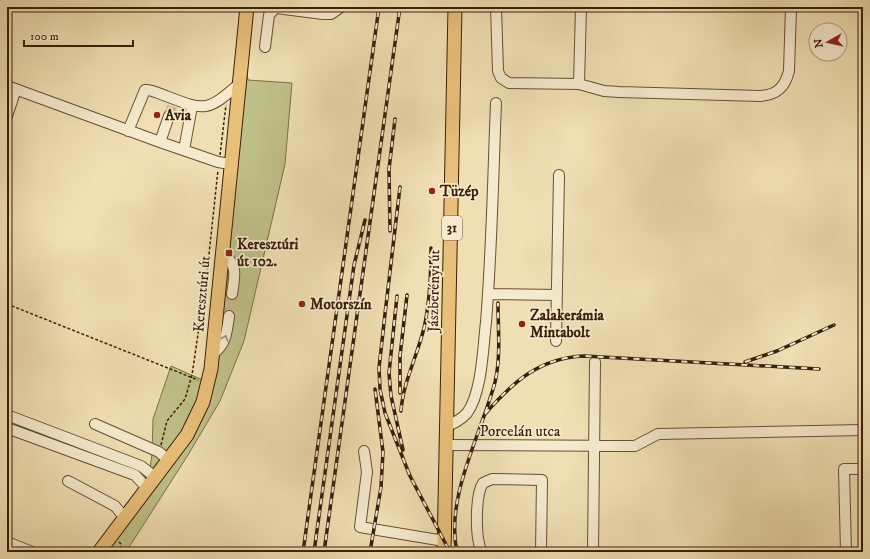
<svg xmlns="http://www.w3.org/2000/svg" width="870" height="559" viewBox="0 0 870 559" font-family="'IM FELL DW Pica',serif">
	<rect width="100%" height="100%" fill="#efdfb2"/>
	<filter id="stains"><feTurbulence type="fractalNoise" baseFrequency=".005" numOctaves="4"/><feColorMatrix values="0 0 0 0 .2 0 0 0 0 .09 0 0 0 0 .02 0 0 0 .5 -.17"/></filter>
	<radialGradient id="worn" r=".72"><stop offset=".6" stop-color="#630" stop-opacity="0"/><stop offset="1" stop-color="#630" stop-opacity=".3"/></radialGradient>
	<path fill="#bfc088" stroke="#7e6f49" d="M245,60L248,80L292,83L285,164L244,341L220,401L188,455L126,552H98L148,484L152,454L153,419L171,366L205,381Z"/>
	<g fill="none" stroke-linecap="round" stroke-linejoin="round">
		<path stroke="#cbb890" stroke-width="10" stroke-dasharray="10 5" stroke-linecap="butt" d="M169,116L172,106
			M229,316L232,294"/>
		<defs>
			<path id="minor" d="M496,7L498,71L501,78L509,83L579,84L604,91L619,92L760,96C777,95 785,87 789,71L791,7
				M276,8L323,14H331L341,7
				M265,47L269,15L276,7
				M579,84L581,7
				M7,86L160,142L218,162L230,164
				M7,116L16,89
				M128,131L145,90C152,89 159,94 166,96C205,111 207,112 239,84
				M160,142L169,116
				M184,150L192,106
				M222,252C238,266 235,274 232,294
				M488,294L557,295
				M556,341L559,175
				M212,354C226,346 227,331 229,316
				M7,415L141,466L155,477
				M95,424L159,452L168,460
				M447,426C454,423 461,420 467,413C482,393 483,347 486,322C492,249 493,176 496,103
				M7,428L135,475L147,488
				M446,445L635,446L658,434L863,430
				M364,451L367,472L360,527L444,541
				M68,481L115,506L125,518
				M7,542L32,552
				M482,552C475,539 475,495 483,483L492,479L542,480L541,552
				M593,552L595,362
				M846,552L844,469H863"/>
			<path id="major" d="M99,552L187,435L203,402L211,369L247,7
				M444,552L455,7"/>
		</defs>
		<use href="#minor" stroke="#694e34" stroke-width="12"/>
		<use href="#major" stroke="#3c1e0a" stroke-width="15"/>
		<path stroke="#3c1e0a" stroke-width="1.5" stroke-dasharray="3 2" stroke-linecap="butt" d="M220,155L226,105
			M7,304L198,380
			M161,445L167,421L185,399L192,375L207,273L218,170
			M119,542L121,544V552"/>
		<use href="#minor" stroke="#f5eacd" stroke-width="10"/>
		<use href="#major" stroke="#e8c079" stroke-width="13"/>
		<defs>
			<path id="rail" d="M400,187L385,314L379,368L380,389L385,413L410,476L450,552
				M390,231L389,169L395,119
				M397,296L389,373L391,396L403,450
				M745,362L777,351L834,325
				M400,393V356L407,295
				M401,411C403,382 417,357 424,328C430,302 431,275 431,248
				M485,414C513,382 539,358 584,356L819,369
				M303,552L379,7
				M314,552L354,265L365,220
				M324,552L400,7
				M370,552L381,487L383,452L375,389
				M457,552C445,497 481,435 495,382C501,357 498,329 498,303"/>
		</defs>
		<use href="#rail" stroke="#3c1e0a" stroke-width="3.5"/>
		<use href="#rail" stroke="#f5eacd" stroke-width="2" stroke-dasharray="6" stroke-linecap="butt"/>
	</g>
	<defs><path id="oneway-chevron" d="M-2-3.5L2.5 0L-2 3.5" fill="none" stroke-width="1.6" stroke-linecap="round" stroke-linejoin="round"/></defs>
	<use stroke="#a28e75" href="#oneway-chevron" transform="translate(225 338) rotate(-71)"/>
	<g fill="#8f2418" stroke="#f5eacd" stroke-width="1.5">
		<circle cx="157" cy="115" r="4"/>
		<circle cx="432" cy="191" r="4"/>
		<rect x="225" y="249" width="8" height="8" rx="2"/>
		<circle cx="302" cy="304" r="4"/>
		<circle cx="522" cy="324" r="4"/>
	</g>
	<g text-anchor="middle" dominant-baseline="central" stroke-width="3.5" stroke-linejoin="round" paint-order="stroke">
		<rect fill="#f5eacd" stroke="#745b44" stroke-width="1" x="442" y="216" width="20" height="24" rx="3"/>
		<g font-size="14" font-weight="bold" fill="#3c1e0a">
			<text x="452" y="228">31</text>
		</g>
		<g font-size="15" font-weight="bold" fill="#3c1e0a" stroke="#f5eacd" text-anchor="start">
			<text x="165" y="115">Avia</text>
			<text x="440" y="191">Tüzép</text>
			<text x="237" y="244">Keresztúri<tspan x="237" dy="17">út 102.</tspan></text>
			<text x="310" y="304">Motorszín</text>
			<text x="530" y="315">Zalakerámia<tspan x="530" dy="17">Mintabolt</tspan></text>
		</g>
		<g font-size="15" fill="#3c1e0a" stroke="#f5eacd">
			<text transform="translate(434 291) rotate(-89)">Jászberényi út</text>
			<text transform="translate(202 294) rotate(-85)">Keresztúri út</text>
			<text x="520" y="431">Porcelán utca</text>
		</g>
	</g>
	<rect width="870" height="559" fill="none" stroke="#efdfb2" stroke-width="24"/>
	<rect x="8" y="8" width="854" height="543" fill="none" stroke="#3c1e0a" stroke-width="2"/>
	<rect x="12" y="12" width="846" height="535" fill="none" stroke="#3c1e0a"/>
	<g transform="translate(828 42) rotate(262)"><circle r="19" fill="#f5eacd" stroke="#ab987f"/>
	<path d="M0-3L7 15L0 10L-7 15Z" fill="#8f2418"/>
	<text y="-6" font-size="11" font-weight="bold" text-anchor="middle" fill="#3c1e0a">N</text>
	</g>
	<path d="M24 40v6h109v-6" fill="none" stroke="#3c1e0a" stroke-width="2"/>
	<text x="30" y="40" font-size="12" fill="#3c1e0a" stroke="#f5eacd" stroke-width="3" paint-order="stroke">100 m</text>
	<rect width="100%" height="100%" filter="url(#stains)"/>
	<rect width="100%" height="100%" fill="url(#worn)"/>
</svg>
